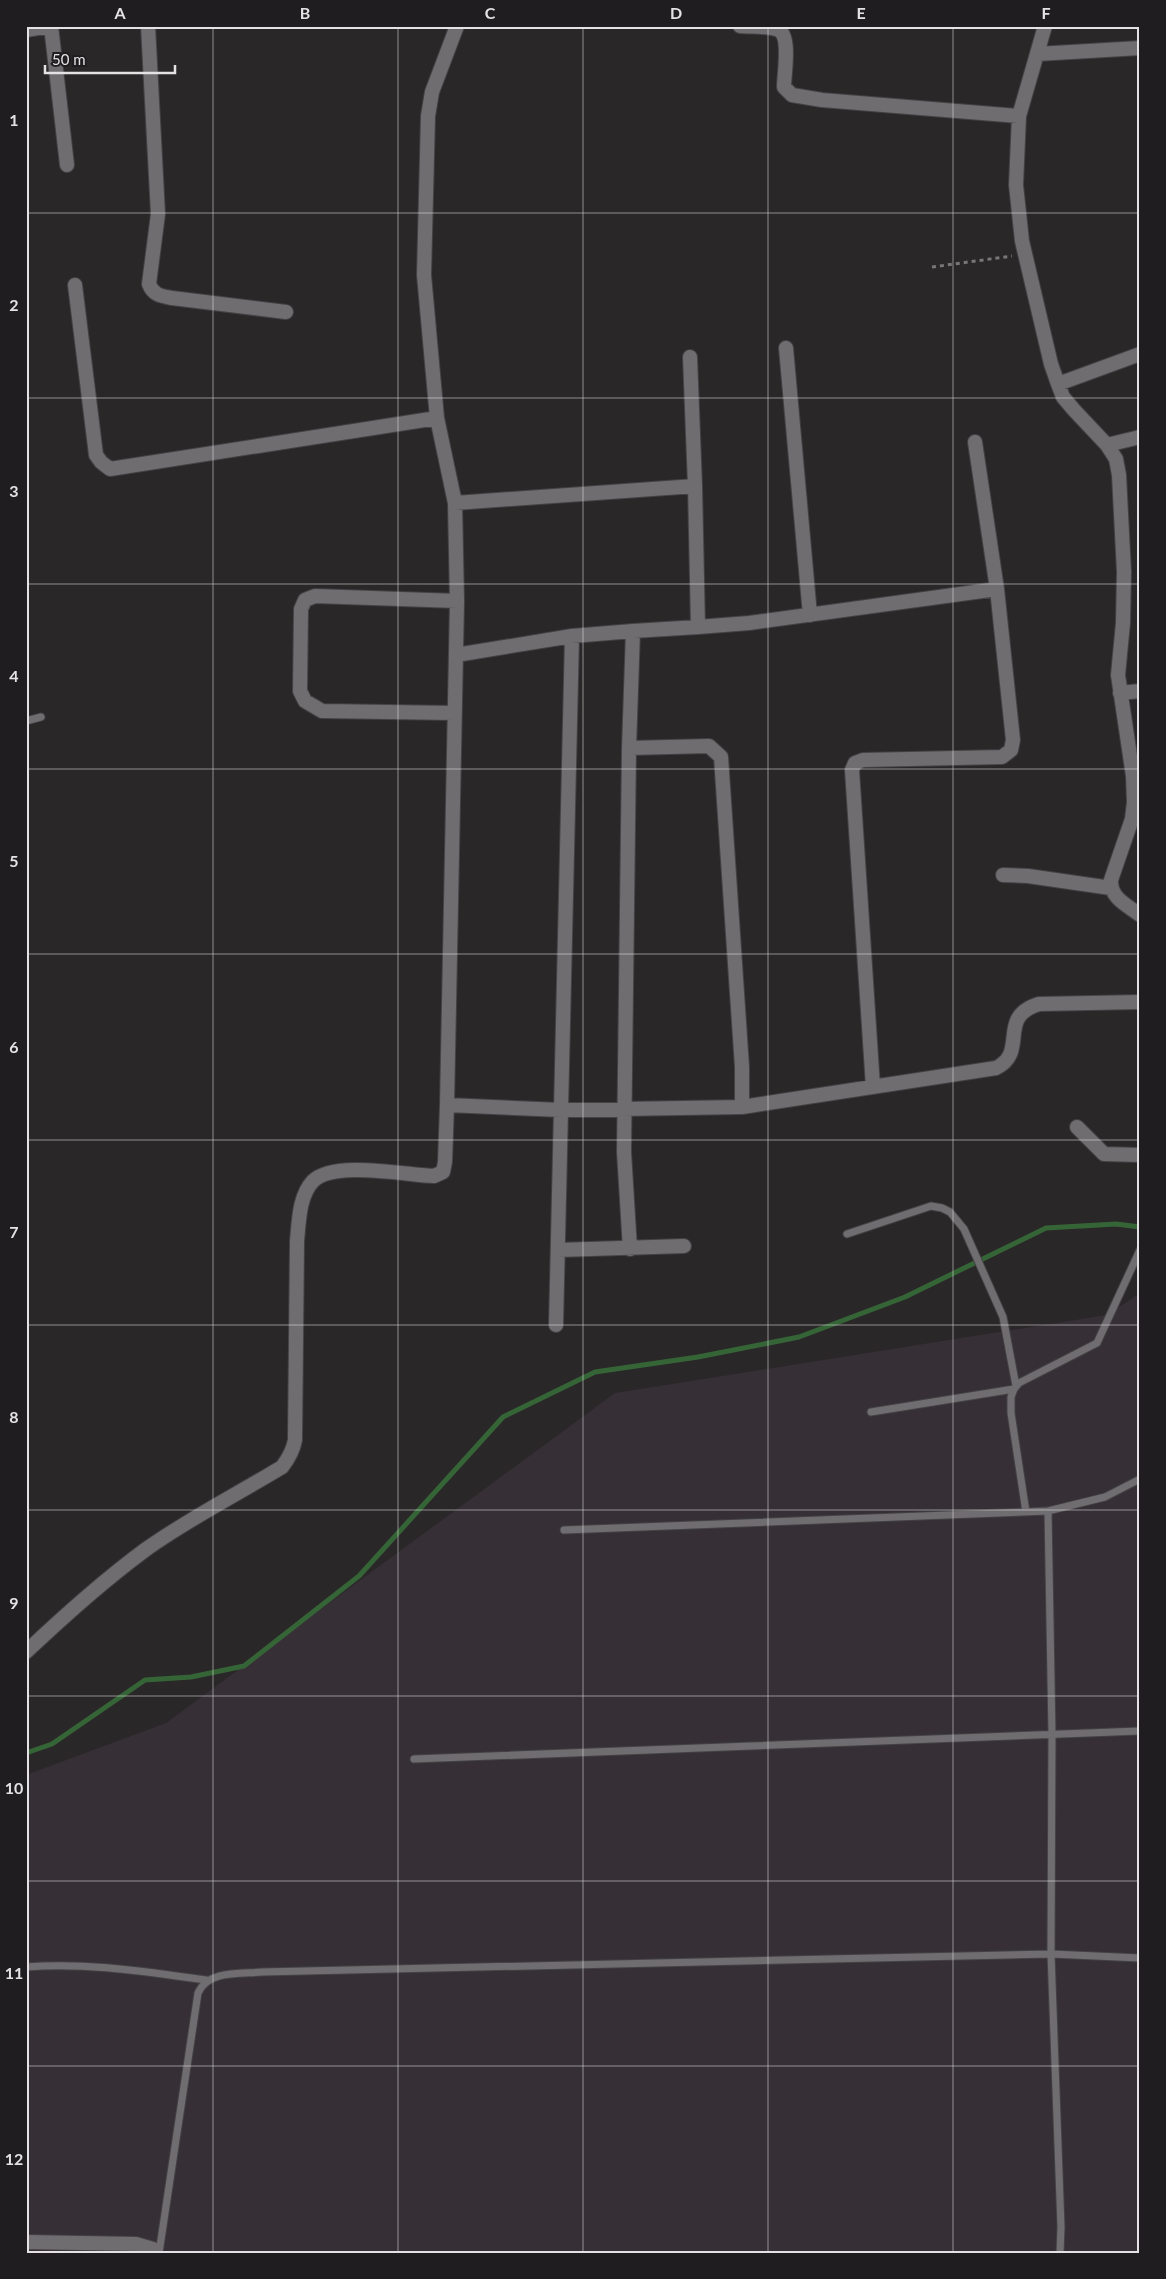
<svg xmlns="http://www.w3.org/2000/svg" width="1166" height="2279" viewBox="0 0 1166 2279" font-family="Lato,sans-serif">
	<rect width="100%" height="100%" fill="#2a2729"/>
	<path fill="#362f36" d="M1140,1293V2253H26V1775L166,1723L615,1393L1107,1315Z"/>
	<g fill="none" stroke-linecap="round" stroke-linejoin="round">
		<path stroke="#356536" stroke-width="5" d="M26,1753L52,1744L145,1680L191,1677L244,1666L359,1576L503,1417L595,1372L698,1357L799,1337L905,1297L1046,1228L1116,1224L1140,1227"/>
		<defs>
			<path id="service" d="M26,721L41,717
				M847,1234L931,1206L942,1208L950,1212L964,1229L1003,1317L1016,1386
				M871,1412L1014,1389
				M1048,1511L1052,1735L1051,1954L1061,2227L1060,2253
				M1026,1512L1011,1413V1397L1014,1389L1019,1383L1097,1343L1140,1250
				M564,1530L1048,1511L1105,1497L1140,1479
				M414,1759L1140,1731
				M26,1967C86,1962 147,1972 206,1980
				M159,2253L198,1993C208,1970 240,1974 262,1972L1051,1954L1140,1958"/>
			<path id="minor" d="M51,26L67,165
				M148,26L158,214L149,284C153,295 161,296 172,298L286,312
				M740,26C752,27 765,26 776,29C792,32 784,73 784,87L792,95L822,100L1019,116
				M1045,26L1019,116L1016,185L1022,241L1051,364L1058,384L1063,397L1074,410L1107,445L1116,459L1119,475L1124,572L1123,623L1118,675L1133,776L1134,802L1132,819L1111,880C1110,898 1127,905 1140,915
				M26,30L50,26
				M1037,54L1140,48
				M75,285L96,455L101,462L110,469L437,418
				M786,348L810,615
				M690,357L695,486
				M1058,384L1140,354
				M1107,445L1140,437
				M455,503L695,486L698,627L633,631L629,748L624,1152L630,1249
				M698,627L749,623L997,589L975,442
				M456,655L572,636
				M1120,693L1140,691
				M455,713L322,711L305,701L300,691L301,609L305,600L315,596L457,601
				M629,748L709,746L721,757L742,1067V1107
				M1003,875L1028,876L1111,888
				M873,1087L852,770L855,763L863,760L1002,757L1011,750L1013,740L997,589
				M447,1105L561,1110L742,1107L996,1068C1029,1052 996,1017 1039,1004L1140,1002
				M1077,1127L1104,1154L1140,1155
				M558,1250L684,1246
				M556,1325L572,636L633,631
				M26,1652C64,1616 103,1581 145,1550C188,1519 236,1495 282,1467C289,1458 293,1451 295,1440L297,1241C299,1221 299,1196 313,1181C334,1160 406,1175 434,1176L443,1172L445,1162L447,1105L457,601L455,503L437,418L424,275L428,116L432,92L457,26
				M26,2242L136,2244L153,2249L156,2253"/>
		</defs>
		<use href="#service" stroke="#444244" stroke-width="9"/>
		<use href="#minor" stroke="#444244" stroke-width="16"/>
		<path stroke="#787678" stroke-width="3" stroke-dasharray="4 4" stroke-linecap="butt" d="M932,267L1012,256"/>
		<use href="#service" stroke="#706d70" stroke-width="7"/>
		<use href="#minor" stroke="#706d70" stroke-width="14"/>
	</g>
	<path fill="none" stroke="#e4e2e4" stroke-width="1" stroke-opacity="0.55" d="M213,26V2253M398,26V2253M583,26V2253M768,26V2253M953,26V2253M26,213H1140M26,398H1140M26,584H1140M26,769H1140M26,954H1140M26,1140H1140M26,1325H1140M26,1510H1140M26,1696H1140M26,1881H1140M26,2066H1140"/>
	<rect width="1166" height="2279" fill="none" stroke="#201d20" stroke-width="55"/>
	<path d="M45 65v8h130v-8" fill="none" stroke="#e4e2e4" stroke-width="2.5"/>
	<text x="52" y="65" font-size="15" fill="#e4e2e4" stroke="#201d20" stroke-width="4" paint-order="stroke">50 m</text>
	<rect x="28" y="28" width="1110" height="2224" fill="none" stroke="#e4e2e4" stroke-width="2"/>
	<g font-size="16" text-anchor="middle" font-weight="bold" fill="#e4e2e4">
		<text x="120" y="19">A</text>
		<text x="305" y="19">B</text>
		<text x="490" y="19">C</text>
		<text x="676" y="19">D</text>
		<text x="861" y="19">E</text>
		<text x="1046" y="19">F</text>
		<text x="14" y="126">1</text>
		<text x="14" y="311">2</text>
		<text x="14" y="497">3</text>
		<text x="14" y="682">4</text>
		<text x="14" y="867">5</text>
		<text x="14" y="1053">6</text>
		<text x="14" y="1238">7</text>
		<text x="14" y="1423">8</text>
		<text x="14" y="1609">9</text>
		<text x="14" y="1794">10</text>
		<text x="14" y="1979">11</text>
		<text x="14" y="2165">12</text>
	</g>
</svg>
